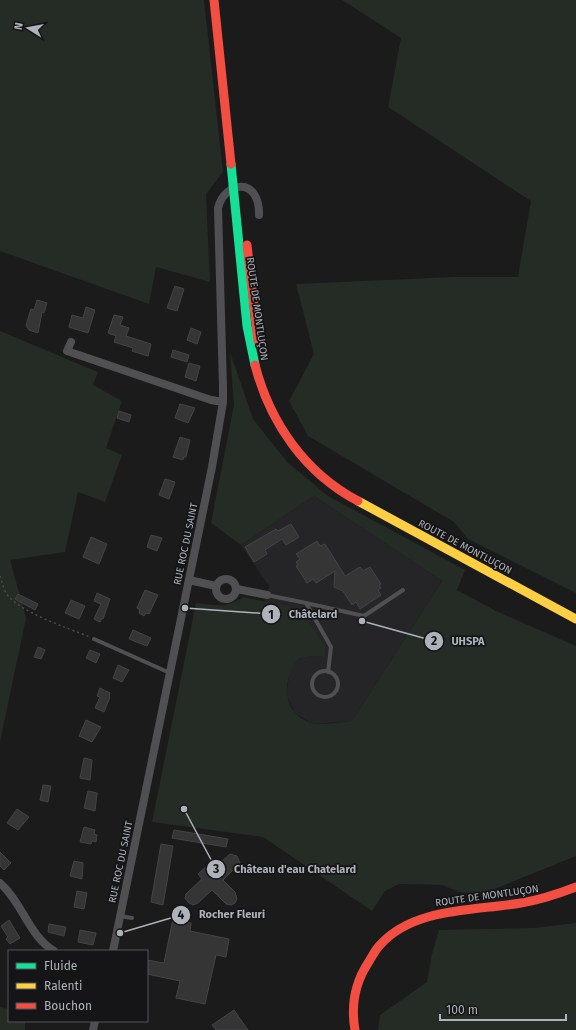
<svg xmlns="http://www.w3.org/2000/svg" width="576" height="1030" viewBox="0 0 576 1030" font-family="'Fira Sans',sans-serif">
	<rect width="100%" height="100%" fill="#1b1b1b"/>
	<path fill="#252527" d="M314,496L442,581L352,721L312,724L295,713L286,695L290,670L298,659L312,656L325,657L300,610L265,602L269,586L241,545Z"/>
	<path fill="#252b25" d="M0,0H204L223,172L206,194L210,282L156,267L149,304L0,251Z
		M342,0H576V593L468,539L454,522L308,436L289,401L314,354L296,284L453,277H518L531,201L388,107L401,38Z
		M0,331L98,372L93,385L122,401L106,448L122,455L105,502L78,492L65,552L10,560L26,618L0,742Z
		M230,352L253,419L287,462L328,496L465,570L457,590L496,611L576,646V856L487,892L462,893L442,885L399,884L385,891L372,911L263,837L152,822L196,603C216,605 226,609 243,597L300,609L325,646V657L312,656L298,659C282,681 281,712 311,723C319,726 342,722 352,721L442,581L314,496L241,545L211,523L234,405Z
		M576,923V1030H378L380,1015L427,982L432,954L439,930L533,928Z
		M0,1007L9,1009V1021H25V1030H0Z"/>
	<path fill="#353536" stroke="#444447" d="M175,286L184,289L177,311L167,308Z
		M37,300L47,303L44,313L42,312L38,333L29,330L26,325L31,309L34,310Z
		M86,307L95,310L88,333L69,327L72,315L83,318Z
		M114,315L123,317L120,325L129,328L126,336L151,344L148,356L132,351L133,348L114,342L116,336L108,333Z
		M191,328L201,332L197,344L187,340Z
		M173,350L189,355L187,362L171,357Z
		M189,363L200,366L196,381L185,377Z
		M180,404L195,408L188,423L175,418Z
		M119,411L131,415L129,422L117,418Z
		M180,437L190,440L186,457H184L183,460L173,457Z
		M165,479L175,482L169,499L159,495Z
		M291,524L299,537L286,545L282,539L265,550L267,554L254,562L245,547L276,529L278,531Z
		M151,535L162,538L157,551L147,547Z
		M91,537L107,544L99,564L83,557Z
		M317,541L320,546L325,544L345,576L360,567L363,571L370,567L381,584L379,585L381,588L378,590L381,595L360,609L356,602L352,605L343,591L334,587L335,571L316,583L313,579L307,583L296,566L298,565L296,562L300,559L296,554Z
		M145,590L158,595L149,614L146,613L144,616L139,613L140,610L137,608Z
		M97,593L110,599L103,619L102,618L100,622L94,619L101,604L94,601Z
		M18,594L38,604L35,610L15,599Z
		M71,600L85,606L79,619L65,613Z
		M133,630L151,638L147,646L129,639Z
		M38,647L45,650L41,659L34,657Z
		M90,650L100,654L96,663L86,658Z
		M118,665L129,670L122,682L113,678Z
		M100,688L110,693L109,696L110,697L104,712L95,708L100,697L97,696Z
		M86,720L101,727L92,742L79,736Z
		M84,758L92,760L90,780L80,778Z
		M43,785L51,786L48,802L40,800Z
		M88,791L97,793L95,811L84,808Z
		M17,809L29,817L18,830L7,823Z
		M84,827L95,830L94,834L97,835L96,842L92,841L91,844L80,842Z
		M174,830L228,839L226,847L172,838Z
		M161,844L173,846L163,905L151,902Z
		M0,852L11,863L4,870L0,866Z
		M230,854L237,856L240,863L223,880L235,892L237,899L235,903L231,905L226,904L212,890L198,903L193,905L189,903L185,898L186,894L202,879L198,874L209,864L213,869Z
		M74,861L83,863L82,879L70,876Z
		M77,891L87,893L84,909L74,907Z
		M173,919L191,923L190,931L229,939L226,957L216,955L205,1004L176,998L180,981L147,974V960L164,963Z
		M9,920L20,938L10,944L6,939L8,937L1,926Z
		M49,924L66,927L64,936L48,932Z
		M80,930L96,933L93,945L78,942Z
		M234,1010L248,1030H216L212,1025Z"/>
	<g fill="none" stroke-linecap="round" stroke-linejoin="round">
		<path stroke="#4b4c4e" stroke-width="1.5" stroke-dasharray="2 3" stroke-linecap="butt" d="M0,576C2,581 3,588 6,593C18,612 68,628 90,637"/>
		<path stroke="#505053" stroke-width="4" d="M267,595L306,603L331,647L328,672
			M306,603L364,616L403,590
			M94,639L170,673
			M312 684a13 13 0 1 1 26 0a13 13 0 1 1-26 0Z
			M120,916L132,918"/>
		<path stroke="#505053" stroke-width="8" d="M71,342L67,351L211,400L223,402
			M216 589a10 10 0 1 1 20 0a10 10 0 1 1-20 0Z
			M189,580L216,586
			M237,589L267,595
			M0,883C22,902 29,936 54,951
			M113,951L212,467L223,402V387L218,208C225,180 260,177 259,215
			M93,1030L95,1021"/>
		<path stroke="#16e098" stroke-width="9" d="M231,164L247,326L255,365"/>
		<path stroke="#ffcf43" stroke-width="9" d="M358,501L576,619"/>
		<path stroke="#f24e42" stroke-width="9" d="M214,0L231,164
			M247,245L258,341
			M255,365C270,423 305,473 358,501
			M355,1030C351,1007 355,983 368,963C372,957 375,950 380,945C414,907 475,911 521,903C540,900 558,894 576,887"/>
	</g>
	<g text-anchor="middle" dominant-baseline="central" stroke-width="3.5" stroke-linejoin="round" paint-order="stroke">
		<g font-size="10" fill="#aeb2ba" stroke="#151517">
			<text transform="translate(257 309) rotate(82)">ROUTE DE MONTLUÇON</text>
			<text transform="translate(186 544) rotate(-78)">RUE ROC DU SAINT</text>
			<text transform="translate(465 547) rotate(28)">ROUTE DE MONTLUÇON</text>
			<text transform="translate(121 862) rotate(-78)">RUE ROC DU SAINT</text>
			<text transform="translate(487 896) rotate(-8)">ROUTE DE MONTLUÇON</text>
		</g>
	</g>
	<path fill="none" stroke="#aeb2ba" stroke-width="1.5" d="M185 608L271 614M362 621L434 641M184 809L216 869M120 933L181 915"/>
	<g fill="#aeb2ba" stroke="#151517" stroke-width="1.5">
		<circle cx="185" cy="608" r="4"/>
		<circle cx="362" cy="621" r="4"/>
		<circle cx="184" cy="809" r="4"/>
		<circle cx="120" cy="933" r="4"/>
		<circle cx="271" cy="614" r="10"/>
		<circle cx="434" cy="641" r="10"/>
		<circle cx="216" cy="869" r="10"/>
		<circle cx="181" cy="915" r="10"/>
	</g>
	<g font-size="12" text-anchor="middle" font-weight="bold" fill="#111">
		<text x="271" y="619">1</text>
		<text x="434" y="645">2</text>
		<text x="216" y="873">3</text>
		<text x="181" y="919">4</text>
	</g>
	<g font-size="11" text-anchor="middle" font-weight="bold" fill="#aeb2ba" stroke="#151517" stroke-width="3.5" stroke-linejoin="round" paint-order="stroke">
		<text x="313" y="618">Châtelard</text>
		<text x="468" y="645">UHSPA</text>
		<text x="295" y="873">Château d'eau Chatelard</text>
		<text x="232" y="918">Rocher Fleuri</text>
	</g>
	<rect x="8" y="950" width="140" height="72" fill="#151517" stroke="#525458"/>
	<rect x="16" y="963" width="20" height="6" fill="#16e098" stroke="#525458"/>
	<text x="44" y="970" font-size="12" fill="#aeb2ba">Fluide</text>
	<rect x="16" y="983" width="20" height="6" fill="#ffcf43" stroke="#525458"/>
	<text x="44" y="990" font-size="12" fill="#aeb2ba">Ralenti</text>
	<rect x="16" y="1003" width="20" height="6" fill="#f24e42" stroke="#525458"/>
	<text x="44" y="1010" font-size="12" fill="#aeb2ba">Bouchon</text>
	<g transform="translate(28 28) rotate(281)" stroke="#151517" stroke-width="3" paint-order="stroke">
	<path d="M0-3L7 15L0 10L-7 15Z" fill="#aeb2ba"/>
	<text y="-6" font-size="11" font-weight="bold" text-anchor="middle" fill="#aeb2ba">N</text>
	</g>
	<path d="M440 1014v6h126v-6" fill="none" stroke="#aeb2ba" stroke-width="2"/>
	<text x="446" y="1014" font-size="12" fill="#aeb2ba" stroke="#151517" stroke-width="3" paint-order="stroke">100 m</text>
</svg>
